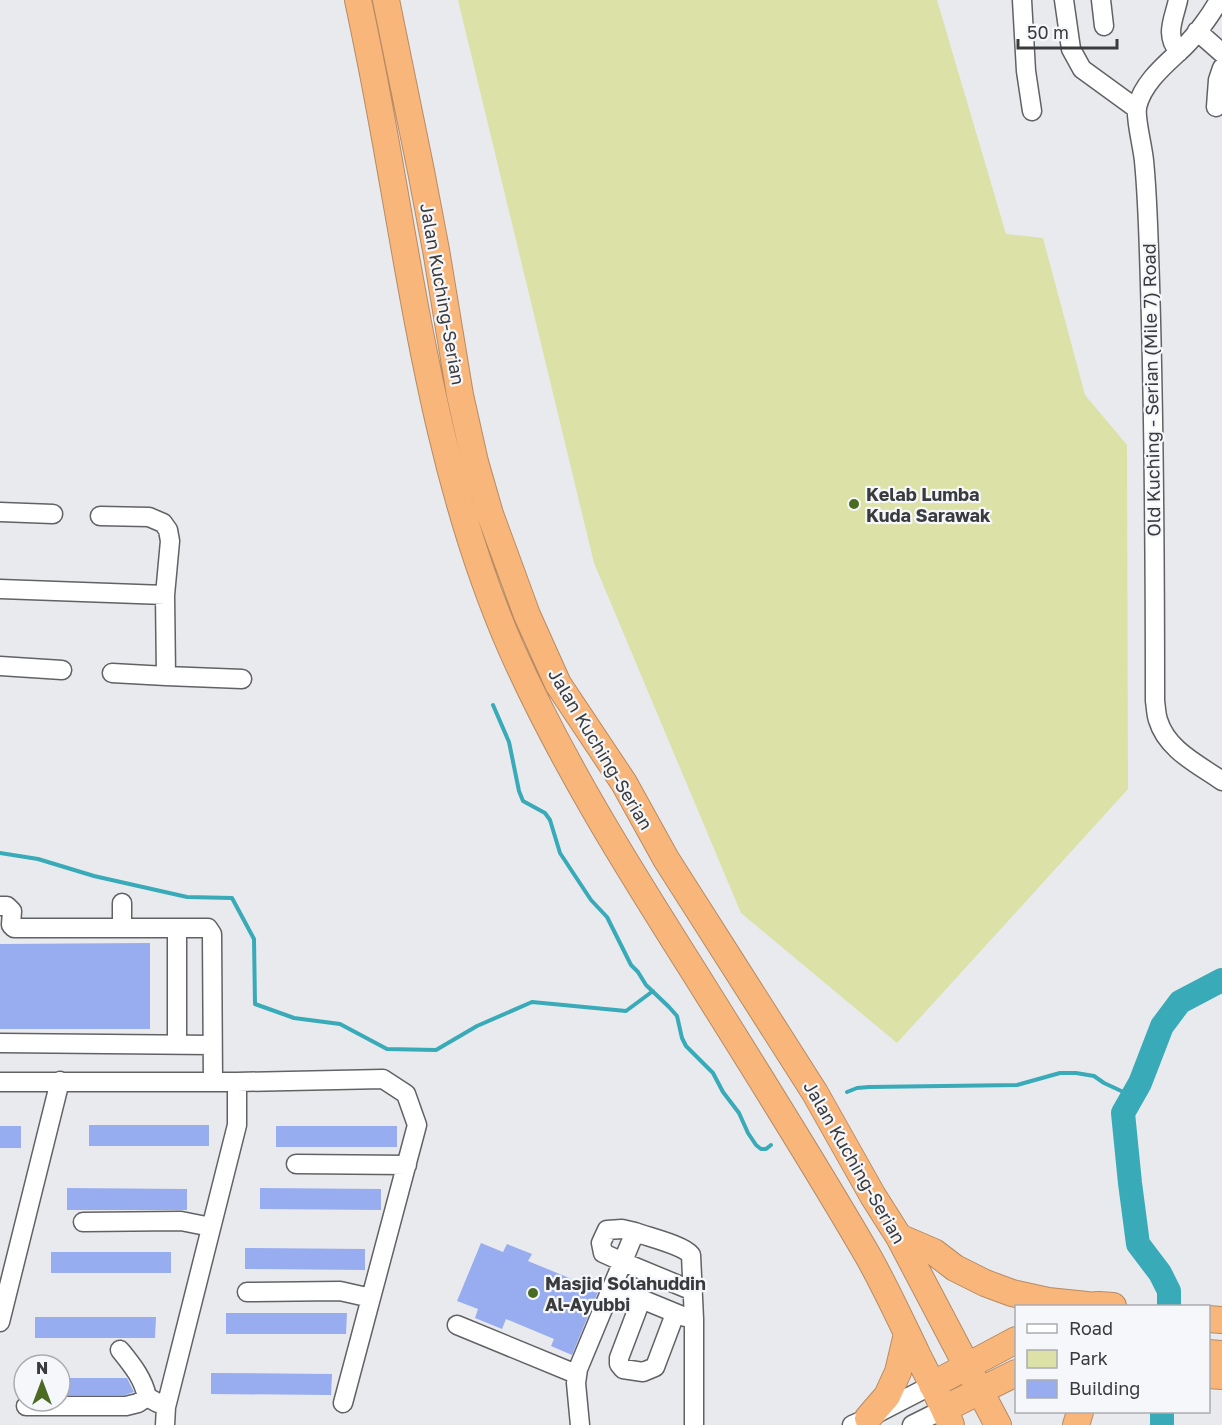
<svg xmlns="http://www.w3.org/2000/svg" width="1222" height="1425" viewBox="0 0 1222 1425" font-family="'Golos Text',sans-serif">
	<rect width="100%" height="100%" fill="#e8eaee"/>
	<path fill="#dce1a7" d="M458,0H937L1006,234L1043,238L1085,395L1127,445L1128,789L897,1043L741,913L594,563Z"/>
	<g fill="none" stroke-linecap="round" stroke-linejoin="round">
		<path stroke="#38aab8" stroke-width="4" d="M493,705L509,742L519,791L523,801L545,813L550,820L560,853L591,900L607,917L631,965L638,972L646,985L669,1007L677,1016L682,1038L686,1046L713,1073L723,1092L739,1113L748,1133L756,1145L761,1149H766L771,1145
			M0,853L38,859L94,876L187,897L232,898L254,939L255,1004L294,1018L340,1024L387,1049L436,1050L477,1026L532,1002L626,1011L653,991
			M847,1092L857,1088L869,1087L1017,1085L1060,1073H1076L1094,1076L1104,1083L1132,1096"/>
		<path stroke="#38aab8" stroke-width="24" d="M1169,1306V1291L1160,1273L1138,1244L1130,1183L1123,1113L1140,1083L1162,1026L1180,1002L1222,980
			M1162,1412V1425"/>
	</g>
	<path fill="#98acf0" d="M150,943V1029H0V944Z
		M89,1125H209V1146H89Z
		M0,1126H21V1148H0Z
		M276,1126H397V1147H276Z
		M67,1188L187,1189V1210H67Z
		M260,1188L381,1189V1210L260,1209Z
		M481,1243L503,1252L507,1244L532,1254L528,1261L579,1282L582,1274L602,1282L572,1355L551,1346L554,1339L506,1319L502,1329L475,1318L478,1309L457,1301Z
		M245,1248L365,1249V1270L245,1269Z
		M51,1252H171V1273H51Z
		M226,1313H347L346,1334H226Z
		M35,1317H156L155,1338H35Z
		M211,1373L332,1374L331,1395L211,1394Z
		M60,1378H127L134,1392L125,1395H60Z"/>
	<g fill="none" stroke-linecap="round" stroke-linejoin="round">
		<defs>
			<path id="minor" d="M1022,0L1026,71L1032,111
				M1064,0L1071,49L1082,69L1137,109
				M1101,0L1104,26
				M1178,0C1174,19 1164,35 1179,52
				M1219,0C1211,15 1196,35 1184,47C1166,64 1143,82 1137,107C1135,118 1143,148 1144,161C1147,191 1148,221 1149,252C1154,401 1155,551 1155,701C1156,707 1156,714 1158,720C1167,750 1198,764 1222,781
				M1197,31L1222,53
				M1216,107L1218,80L1222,68
				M0,512L53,514
				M100,516L149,517L163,523L168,530L170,541L165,595
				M0,589L165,595L166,676L112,673
				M0,666L62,670
				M166,676L242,679
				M122,903V928
				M0,906H7L12,911L11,925L14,928H208L212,934L213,1082
				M177,928V1044
				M0,1043L212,1045
				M0,1082H237L383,1079L406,1094L417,1125L343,1403
				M296,1164L407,1165
				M83,1222L181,1221L211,1227
				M635,1232L622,1229L607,1230L601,1243L603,1253L623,1262L693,1291
				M612,1287L685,1317
				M247,1292L340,1291L371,1298
				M641,1300L619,1358V1364L623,1369L643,1372L655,1367L675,1314
				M0,1322L60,1081
				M457,1325L576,1374
				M120,1350C132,1365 143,1378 147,1397L158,1403
				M26,1406H126L138,1403L147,1397
				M165,1425L166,1407L237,1125V1082
				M580,1425L576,1383L578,1369L635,1232C648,1237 683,1245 691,1255L694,1319V1425
				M852,1425L868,1418L932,1385
				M912,1425L944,1409"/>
			<path id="highway" d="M358,0C365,33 372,67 378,100C413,285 435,474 511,648C562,763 629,869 696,975C754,1068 813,1161 868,1256C886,1288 901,1321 917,1354C929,1378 941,1401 951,1425
				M386,0L421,171L436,250L460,395L475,462L490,514L527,615L558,684L624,783L666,859L815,1093L873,1196L899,1237L998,1425
				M899,1237L934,1252L955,1268L985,1283L1012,1293L1048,1301L1087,1305
				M1084,1306L1099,1305L1113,1306
				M1208,1319L1222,1320
				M1208,1353L1222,1354
				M1208,1375L1222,1376
				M932,1385L1016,1340
				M944,1409L1016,1373
				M868,1418L887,1396L898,1372L907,1334
				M1076,1425L1080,1412"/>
		</defs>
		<use href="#minor" stroke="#616265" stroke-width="21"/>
		<use href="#highway" stroke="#b68b64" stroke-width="28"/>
		<use href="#minor" stroke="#fff" stroke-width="18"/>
		<use href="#highway" stroke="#f9b67a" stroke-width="26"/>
	</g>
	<g fill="#4b6b22" stroke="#f6f7fb" stroke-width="2">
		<circle cx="854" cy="504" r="6"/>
		<circle cx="533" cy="1293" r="6"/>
	</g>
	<g text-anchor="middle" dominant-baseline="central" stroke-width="4.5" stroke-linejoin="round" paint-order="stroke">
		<g font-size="18" fill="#3a3b3c" stroke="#f6f7fb">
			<text transform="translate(443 294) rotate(80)">Jalan Kuching-Serian</text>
			<text transform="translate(1151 390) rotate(-91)">Old Kuching - Serian (Mile 7) Road</text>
			<text transform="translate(601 749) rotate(59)">Jalan Kuching-Serian</text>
			<text transform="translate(855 1162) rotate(60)">Jalan Kuching-Serian</text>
		</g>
		<g font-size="18" font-weight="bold" fill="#3a3b3c" stroke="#f6f7fb" text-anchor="start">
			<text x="866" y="494">Kelab Lumba<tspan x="866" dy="21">Kuda Sarawak</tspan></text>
			<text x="545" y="1283">Masjid Solahuddin<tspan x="545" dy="21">Al-Ayubbi</tspan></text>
		</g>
	</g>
	<rect x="1015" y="1305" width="195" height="108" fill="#f6f7fb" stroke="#abacaf" stroke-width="1.5"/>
	<rect x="1027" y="1324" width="30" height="9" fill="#ffffff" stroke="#abacaf" stroke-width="1.5"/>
	<text x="1069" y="1335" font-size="18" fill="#3a3b3c">Road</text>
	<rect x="1027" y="1350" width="30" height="18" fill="#dce1a7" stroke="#abacaf" stroke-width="1.5"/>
	<text x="1069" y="1365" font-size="18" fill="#3a3b3c">Park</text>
	<rect x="1027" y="1380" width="30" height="18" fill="#98acf0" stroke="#abacaf" stroke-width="1.5"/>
	<text x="1069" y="1395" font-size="18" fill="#3a3b3c">Building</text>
	<g transform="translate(42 1383)"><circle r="28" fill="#f6f7fb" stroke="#abacaf" stroke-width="1.5"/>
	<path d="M0-4.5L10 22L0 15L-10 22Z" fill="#4b6b22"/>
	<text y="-9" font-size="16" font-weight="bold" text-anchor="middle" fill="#3a3b3c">N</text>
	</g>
	<path d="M1018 39v9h99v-9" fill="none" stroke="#3a3b3c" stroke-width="3"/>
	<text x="1027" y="39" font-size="18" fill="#3a3b3c" stroke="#f6f7fb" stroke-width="4.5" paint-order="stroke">50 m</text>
</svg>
